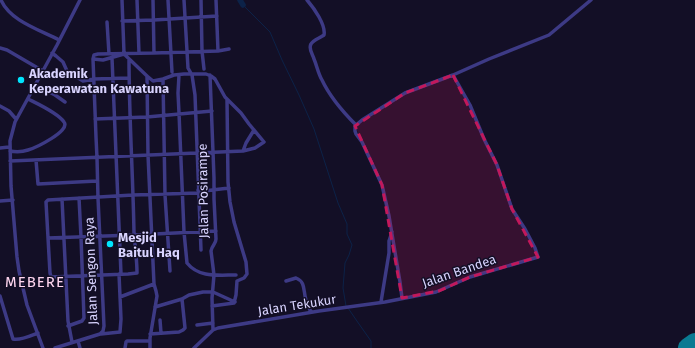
<svg xmlns="http://www.w3.org/2000/svg" width="695" height="348" viewBox="0 0 695 348" font-family="'Fira Sans',sans-serif">
	<rect width="100%" height="100%" fill="#130f26"/>
	<g fill="none" stroke-linecap="round" stroke-linejoin="round">
		<path stroke="#0c2248" stroke-width="1" d="M243,5L270,32L282,60L299,95L314,129L338,203L347,224V234L352,245L349,255L345,263L343,288L346,306
			M348,308L359,324L371,341V348"/>
		<path stroke="#0c2248" stroke-width="5.5" d="M240,0L243,5"/>
		<path stroke="#0a7a92" stroke-width="20" d="M688,348L695,343"/>
		<path stroke="#3d3a85" stroke-width="3.5" d="M1,0C10,21 40,30 59,40
			M122,0L124,53
			M137,0L139,53
			M153,0L154,53
			M168,0L172,72
			M184,0L188,68L192,75L195,95L201,250
			M201,0L202,51L204,69
			M216,0L218,51
			M307,0C314,8 326,25 324,35C320,38 313,40 311,44C308,49 313,55 314,59C317,66 318,73 322,80C330,97 343,112 356,125
			M122,21L154,20L217,16
			M107,22L109,54
			M0,48L7,50L43,71
			M52,53L56,56L63,62L67,71L83,81L94,79L129,78
			M112,58L121,274
			M93,59L94,55L98,54L154,53L218,51L229,49
			M129,59C129,117 133,175 134,233C135,246 137,260 137,273L128,274L51,277L50,273L46,202L48,200L133,195L198,193
			M179,75L178,93L179,113L184,232L187,263C199,278 218,275 236,275
			M210,75L214,178V199L216,239C216,244 212,245 211,251L214,275L212,298L213,330
			M147,76L148,155L154,284L156,291L157,296L150,338V348
			M163,79L165,195L170,271
			M35,85L55,95L65,102
			M0,106L9,111L16,119
			M95,119L147,117L212,111
			M0,148L9,147
			M10,151C16,152 22,152 28,150C35,148 71,131 64,122C58,113 38,104 28,99
			M243,151L246,143L254,130
			M36,160L38,184L97,181
			M10,161L243,151L255,148L264,142L249,124L241,113L225,97L215,79L211,76L206,74H184L174,75L163,79L153,81L147,76L124,54L103,60L93,59
			M198,190L204,191L229,188
			M62,199L68,321L72,342
			M0,201L13,200
			M48,238L134,235L216,231
			M286,281L296,278C306,282 303,291 306,300C307,304 309,308 311,312
			M0,296L13,339C20,341 30,336 38,333
			M120,297L154,284
			M402,298L400,282L389,216L382,185L362,142L356,134L355,131V126L362,120L405,93L453,75L489,59L549,35L591,0
			M381,302L389,253V241L392,232
			M212,306L234,303L236,295L237,281L244,278L247,274L246,262L234,222L230,202L228,182L227,99
			M155,307L182,299L189,295L203,292H213L235,302
			M160,320L161,333
			M197,325L213,323
			M68,326L82,321L84,318L81,237L79,198
			M101,334L120,332L121,319L119,274
			M150,334L179,332L183,330L185,328L182,299
			M78,341L80,348
			M43,348L27,305L19,271L17,257L11,186L10,141L15,122L57,45L80,0
			M55,348L100,334L103,331L104,326L98,198L97,158L96,137L93,59
			M125,348L126,342L127,341H150
			M194,348L213,330L218,328L319,311L385,302L436,292L470,277L538,257L535,248L525,229L512,209L497,165L484,139L470,105L453,75"/>
	</g>
	<path fill="#c2185b" fill-opacity="0.2" stroke="#c2185b" stroke-width="3" stroke-dasharray="8 5" stroke-linejoin="round" d="M453,75L497,165L512,209L538,257L470,277L439,291L402,298L382,185L355,126L405,93Z"/>
	<g fill="#00e5ff" stroke="#130f26" stroke-width="1.5">
		<circle cx="21" cy="80" r="4"/>
		<circle cx="110" cy="244" r="4"/>
	</g>
	<g text-anchor="middle" dominant-baseline="central" stroke-width="3" stroke-linejoin="round" paint-order="stroke">
		<g font-size="13" font-weight="bold" fill="#d9d4ff" stroke="#130f26" text-anchor="start">
			<text x="29" y="73">Akademik<tspan x="29" dy="15">Keperawatan Kawatuna</tspan></text>
			<text x="118" y="237">Mesjid<tspan x="118" dy="15">Baitul Haq</tspan></text>
		</g>
		<g font-size="13" fill="#d9d4ff" stroke="#130f26">
			<text transform="translate(203 191) rotate(-91)">Jalan Posirampe</text>
			<text transform="translate(91 271) rotate(-92)">Jalan Sengon Raya</text>
			<text transform="translate(459 271) rotate(-19)">Jalan Bandea</text>
			<text transform="translate(297 305) rotate(-9)">Jalan Tekukur</text>
		</g>
		<g font-size="15" letter-spacing="1" fill="#ffd6f0" stroke="#130f26">
			<text x="35" y="282">MEBERE</text>
		</g>
	</g>
</svg>
